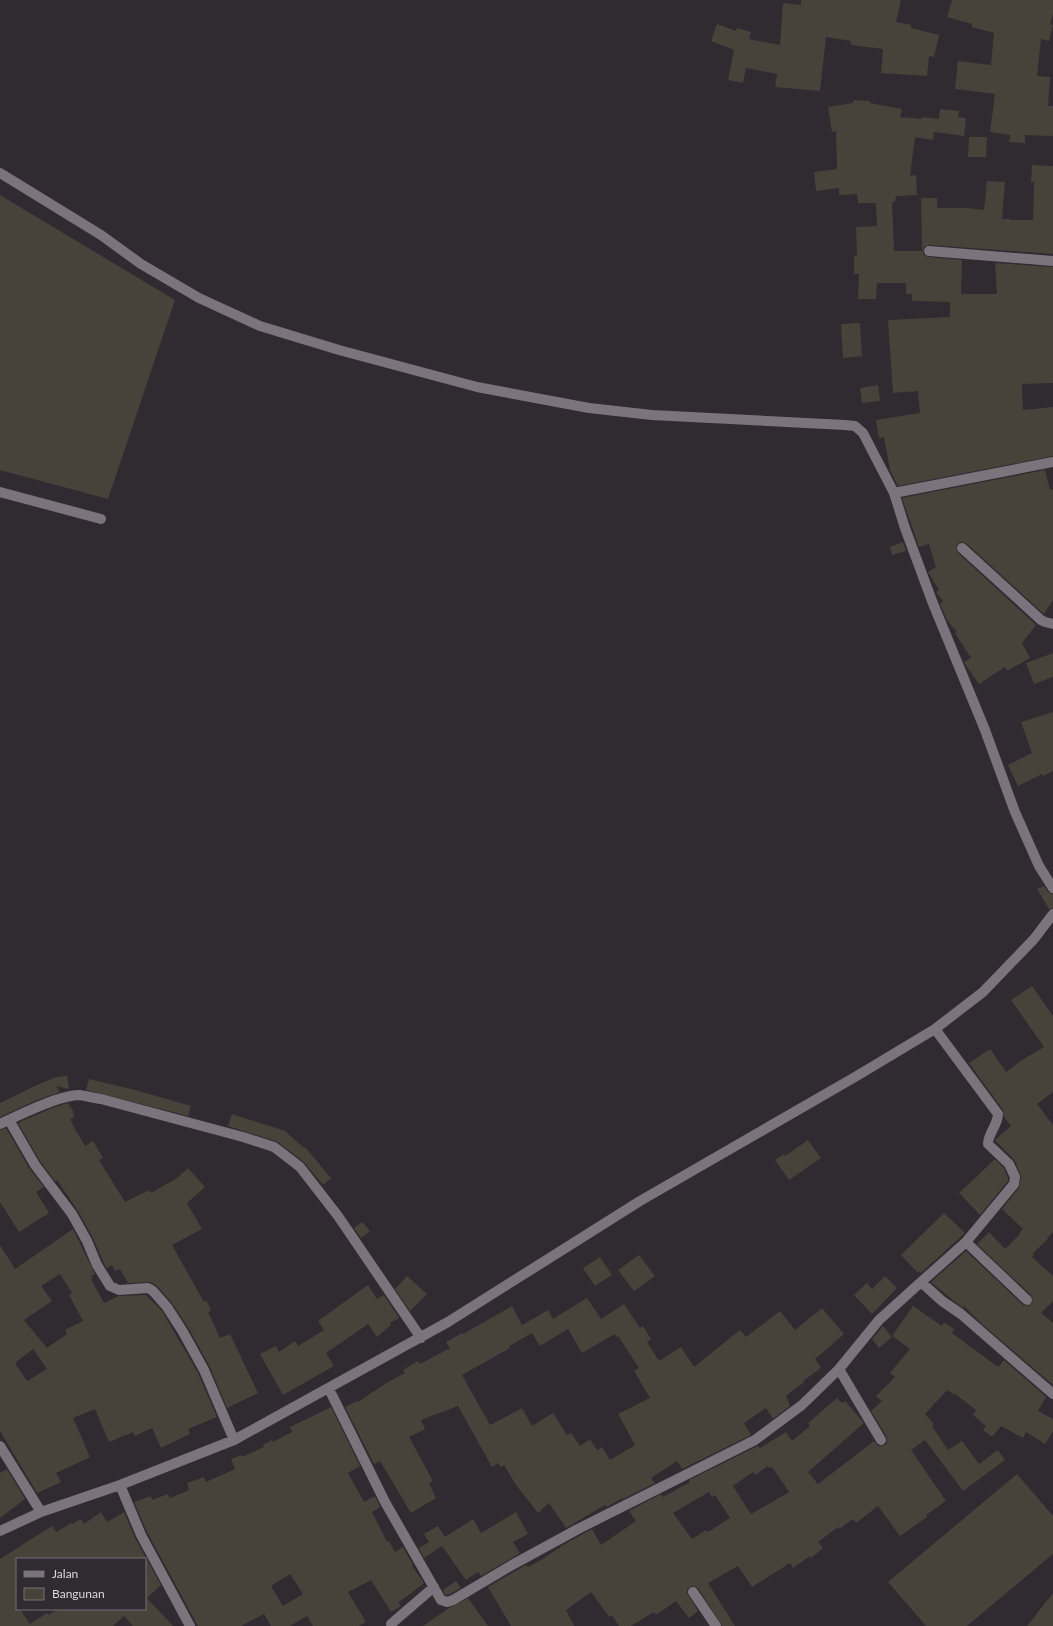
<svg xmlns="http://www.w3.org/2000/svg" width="1053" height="1626" viewBox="0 0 1053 1626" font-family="Lato,sans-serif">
	<rect width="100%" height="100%" fill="#302a31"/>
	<path fill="#47433a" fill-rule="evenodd" d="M801,0H901L896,22L911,25V28L939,35L934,57L929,56L927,76L881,73L883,49L851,45V41L826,37L820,91L775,87L777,74L746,68L743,83L728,80L734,50L711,41L717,24L736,31L737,28L751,32L749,39L780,45L783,3L801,5Z
		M952,0H1053V14L1050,24L1053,25L1049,41L1041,39L1037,76L1050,77L1048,106H1053V136L1025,135V143L1009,142L1010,135L990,132L995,94L955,89L958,61L991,65L994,33L972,27V24L947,17Z
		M854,100L870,101V103L902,109L900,117L921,119L922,117L939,119L940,109L959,111L958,117L966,118L964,136L934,132L933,140L915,137L910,176L916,175L917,195L896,196L895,202H892L894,251H922L921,198H937V208H966L984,210L987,181L1005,182L1002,219H1010V220H1033L1034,182H1031L1032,165L1053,166V254L930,245L924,247L923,251V254L928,257L962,260L961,294H997L995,263L1053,267V383L1022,384L1023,410L1053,407V456L898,486L890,470L884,437L879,438L876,420L920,413L918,391L893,393L888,320L950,317V302L912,301V294H906V283H877L876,299H858L859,274H854V256H857L856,227L877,226L876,203H858L857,194L839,195V188L816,191L814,172L837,169L836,131L832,132L828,107L853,103Z
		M969,137H987L986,157H968Z
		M0,195L175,300L108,499L0,470Z
		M860,323L862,356L843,358L841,324Z
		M878,385L880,401L862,403L860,388Z
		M1045,470L1050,490L1053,489V600L1044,614L966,543L960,542L956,546L958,553L1036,625L1022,643L1030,658L1007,671L1005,667L979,684L965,664L964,662L971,658L955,633L957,632L947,620L940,604L943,601L936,592L939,590L928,572L936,567L929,544L919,547L902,498Z
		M903,542L906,551L892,555L890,547Z
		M1053,653V677L1034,684L1026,663Z
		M1053,712V771L1043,776L1042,774L1018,786L1008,765L1032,753L1021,722Z
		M1044,886L1048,892L1053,894V908L1049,909L1037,889Z
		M1032,986L1053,1016V1092L1037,1104L1053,1125V1232L1047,1238L1048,1239L1032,1254L1034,1255L1032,1257L1053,1276V1301L1041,1313L1053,1323V1385L983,1325L964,1306L963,1308L954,1301L931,1282L966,1251L1023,1305L1028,1306L1033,1302L1031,1295L977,1244L989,1232L1005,1249L1020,1234L1019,1233L1023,1229L1002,1209L1019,1188L1021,1177L1015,1161L995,1140L1011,1126L1004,1117L1003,1110L969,1063L990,1049L1006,1072L1022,1060L1044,1047L1011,1000Z
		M67,1076L69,1089L56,1086L60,1092L37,1100L0,1117V1103L35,1086L56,1077Z
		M89,1079L135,1090L191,1106L188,1116L86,1090Z
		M68,1103L73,1111L74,1117L70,1119L77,1133V1132L85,1146L93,1141L103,1158L99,1160L125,1202L149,1190L151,1193L177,1178L188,1168L205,1187L187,1203L202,1229L172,1245L204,1302L207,1301L211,1311L208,1312L220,1338L230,1334L258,1393L227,1408L210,1367L189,1329L172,1303L158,1287L151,1282L128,1283L120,1269L115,1271L112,1265L106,1268L93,1238L78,1211L57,1180L55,1181L40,1161L18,1123L52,1108Z
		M232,1114L285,1131L304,1148L305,1147L331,1178L323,1185L304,1162L278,1142L228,1126Z
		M6,1128L29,1168L44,1187L36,1192L49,1213L19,1232L0,1202V1130Z
		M808,1140L821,1158L789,1180L775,1160L784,1154L785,1156Z
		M995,1159L1004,1168L1008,1178V1181L980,1215L959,1193Z
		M944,1213L965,1233L921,1273L920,1271L918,1273L901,1255Z
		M362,1222L370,1231L361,1238L354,1228Z
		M73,1229L95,1274L91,1276L93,1278L91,1279L104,1303L119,1296L146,1295L162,1311L198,1373L217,1417L188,1429L190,1434L161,1448L152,1428L135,1436L133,1432L109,1442L95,1409L73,1418L90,1457L56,1473L61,1482L37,1493L0,1431V1245L15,1269ZM60,1274L72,1293L69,1295L83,1321L65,1330L67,1334L47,1348L24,1320L52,1301L41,1286ZM33,1349L47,1369L27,1381L15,1363Z
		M639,1255L655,1276L634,1291L618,1270Z
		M600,1257L612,1275L595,1286L583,1268Z
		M407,1276L427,1294L410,1311L395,1289Z
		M885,1276L897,1288L872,1314L854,1295L867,1283L872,1289Z
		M368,1285L377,1299L384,1295L399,1318L390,1323L391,1325L377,1337L368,1324L326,1353L334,1366L283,1395L260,1354L276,1346L279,1352L295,1341L298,1346L324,1330L318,1321Z
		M587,1298L601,1319L624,1304L640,1328L643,1326L651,1339L647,1342L659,1361L681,1347L694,1367L740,1330L746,1337L780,1311L795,1330L822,1308L844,1334L815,1359L821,1368L803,1381L804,1382L786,1396L790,1406L773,1419L766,1408L744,1423L751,1435L682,1469L677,1461L651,1478L655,1483L623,1499L622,1498L607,1507L605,1505L566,1528L549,1503L538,1513L516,1485L504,1465L501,1467L498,1463L492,1467L458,1406L421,1420L425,1429L409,1437L433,1481L429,1483L436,1498L411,1513L380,1461L374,1464L345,1407L357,1401L358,1402L388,1382L405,1373L403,1370L418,1361L420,1364L450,1348L446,1342L462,1333L463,1334L512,1306L522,1325L548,1310L553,1319ZM568,1329L582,1353L615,1334L616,1337L618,1336L639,1368L634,1371L650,1398L618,1414L635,1445L610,1460L602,1447L597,1450L590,1439L580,1446L571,1433L567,1435L553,1413L532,1426L522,1408L490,1425L462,1375L510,1348L509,1346L532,1333L540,1346Z
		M913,1306L942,1326L944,1322L954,1329L952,1333L998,1367L1004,1360L1046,1397L1038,1411L1053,1419V1431L1045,1444L1026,1432L1023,1438L1001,1426L992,1437L983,1430L986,1426L973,1415L976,1410L955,1394V1395L947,1390L925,1414L934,1424L932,1426L948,1450L962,1441L979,1464L998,1450L1005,1460L963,1491L925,1440L911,1450L946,1501L926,1515L927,1517L900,1536L878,1506L856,1523L853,1519L839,1529L838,1527L818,1542L823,1548L811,1558L810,1556L793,1568L790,1563L752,1587L738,1566L708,1583L735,1626H722L698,1588L693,1586L687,1589V1593L698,1611L689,1618L676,1601L656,1615L654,1612L631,1626H619L612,1615L609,1617L591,1592L566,1610L574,1626H511L488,1587L526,1565L528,1567L541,1560L565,1544L592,1529L601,1545L636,1521L629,1511L661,1494L663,1497L690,1482L689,1480L758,1446L760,1448L786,1432L792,1441L810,1426L808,1423L837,1398L842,1403L845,1401L864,1423L808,1472L818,1484L874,1441L878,1446L885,1445L887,1443V1437L871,1411L882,1401L876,1396L895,1377L890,1373L910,1349L892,1336ZM768,1466L769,1468L772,1467L789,1492L751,1514L733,1486L753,1472L755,1475ZM709,1492L712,1497L715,1495L730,1518L708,1532L706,1530L692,1539L673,1513Z
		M883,1326L892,1337L879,1348L872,1339Z
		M331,1407L360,1466L348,1473L364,1502L375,1496L380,1507L372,1512L387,1542L389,1541L395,1552L403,1547L413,1565L412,1566L424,1583L398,1603L401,1606L391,1612L371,1580L348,1592L366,1622L359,1626H313L307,1616L290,1626H271L264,1614L241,1626H198L147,1532L134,1502L151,1496L152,1500L168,1494L170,1498L189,1490L187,1483L204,1477L206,1482L235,1469L231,1459L241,1455L242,1457L264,1447L263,1445L272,1440L273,1442L292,1432L290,1427ZM290,1574L303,1594L283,1606L271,1586Z
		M7,1469L25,1499L0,1518V1473Z
		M1017,1474L1053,1516V1554L967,1626H926L888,1582Z
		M101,1512L107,1522L124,1512L135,1538L161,1585L147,1598L173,1626H133L124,1616L113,1626H0V1559L52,1526L56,1532L71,1523L72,1524L81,1519L84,1524ZM17,1559H145V1609H58L48,1615L47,1613L30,1624L20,1609H17Z
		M516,1512L528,1534L513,1542L520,1553L481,1576L478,1572L466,1580L442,1546L424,1558L419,1548L429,1542L424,1534L438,1526L445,1537L473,1519L481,1533Z
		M456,1581L461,1588L450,1594L445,1595L443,1590Z
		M1053,1593V1626H1027Z
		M468,1598L488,1626H423L449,1608Z"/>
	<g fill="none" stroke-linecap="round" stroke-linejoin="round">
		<path stroke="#7c747d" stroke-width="10" d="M0,173L101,235L141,264L199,298L260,326L339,350L477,387L589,408L652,415L845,425L855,426L863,433L894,493L905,528L932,601L985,730L1015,812L1039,866L1053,888
			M929,251L1053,261
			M0,492L101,519
			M894,493L1053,462
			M962,548L1041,620L1045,622L1053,624
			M9,1120L35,1165L72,1214L87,1241L97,1265L110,1286L119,1290L148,1288L153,1291L167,1307L183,1332L204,1370L234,1440
			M0,1124C19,1115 59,1095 79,1095C86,1096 94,1098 101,1099L243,1137L274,1147L282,1153L300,1167L338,1216L421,1338
			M966,1242L1027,1300
			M921,1282L966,1242L1014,1184L1015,1177L1009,1164L988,1144C988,1133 998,1125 998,1114L935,1029
			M839,1369L881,1440
			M329,1389L385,1502L441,1600L447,1602L453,1600L512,1565L578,1529L755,1440L802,1405L839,1369L879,1320L921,1282L942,1301L961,1314L1053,1394
			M0,1446L41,1512
			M120,1485L141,1535L190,1626
			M0,1531L41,1512L120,1485L234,1440L448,1322L640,1201L855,1077L935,1029L983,992L1034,939L1053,914
			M693,1592L716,1626
			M391,1624L434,1587"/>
	</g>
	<rect x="16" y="1558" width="130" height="52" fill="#302a31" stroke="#757076"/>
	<rect x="24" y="1571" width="20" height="6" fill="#7c747d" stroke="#757076"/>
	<text x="52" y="1578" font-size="12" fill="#dcd8dd">Jalan</text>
	<rect x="24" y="1588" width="20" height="12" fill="#47433a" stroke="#757076"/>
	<text x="52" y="1598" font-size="12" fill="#dcd8dd">Bangunan</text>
</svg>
